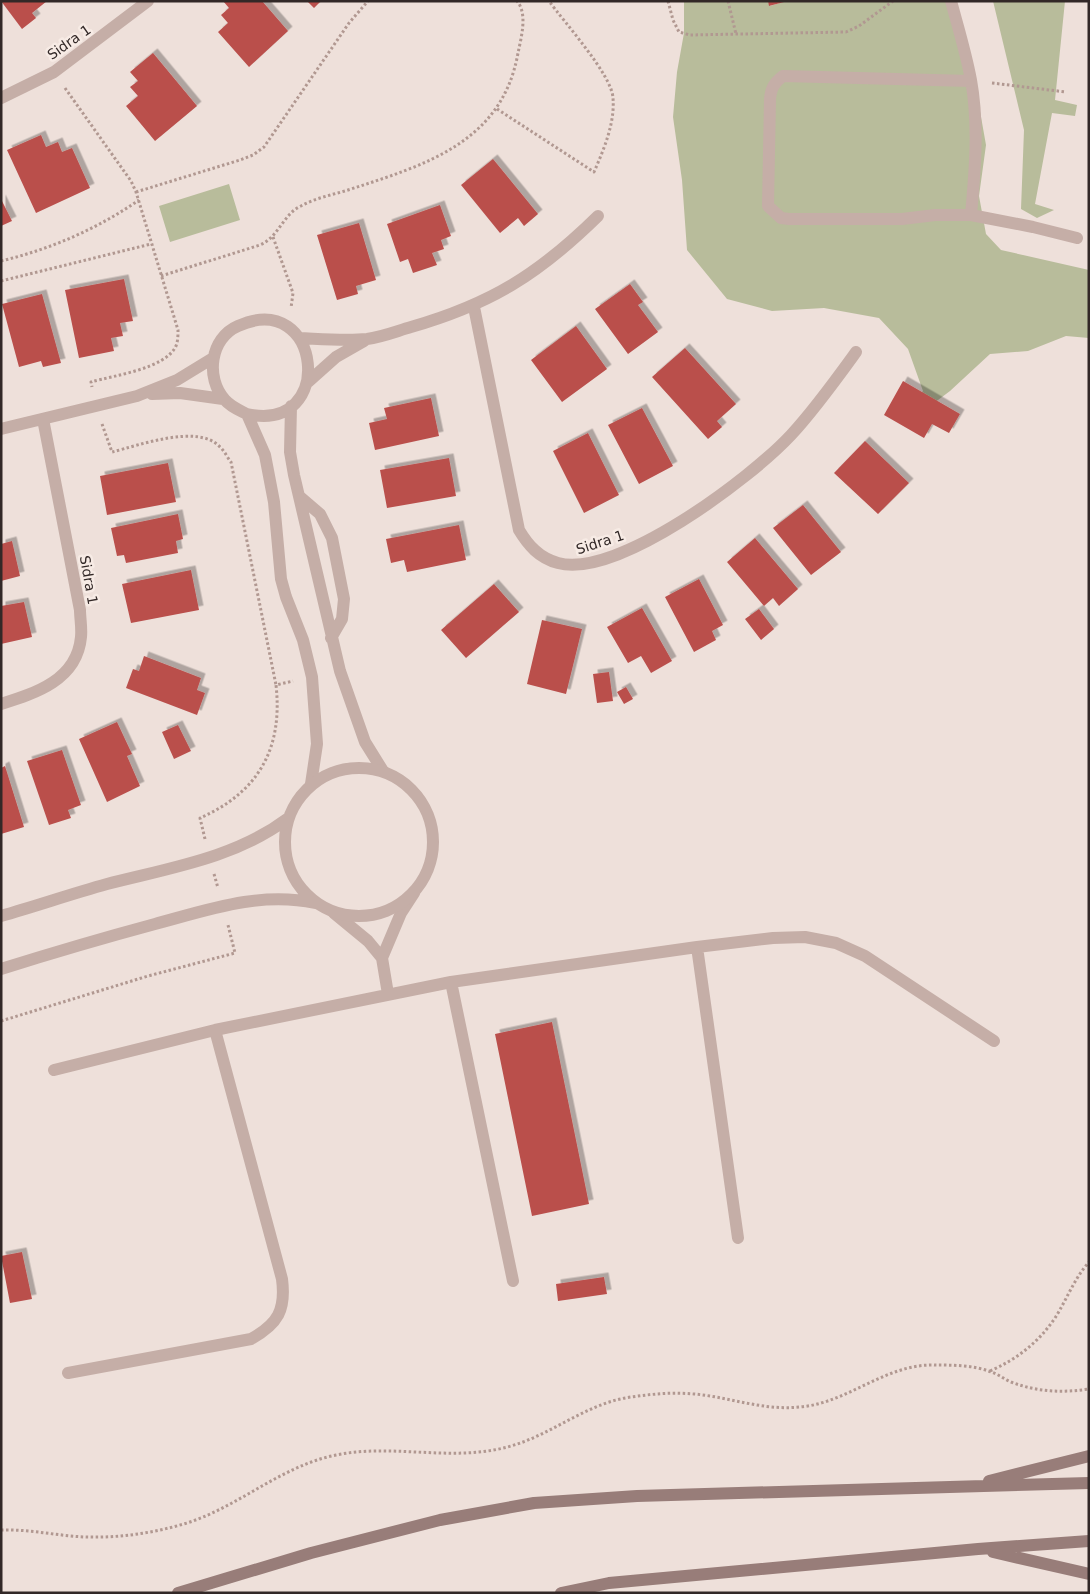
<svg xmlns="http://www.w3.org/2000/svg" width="1090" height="1594" viewBox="0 0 1090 1594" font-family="'DejaVu Sans',sans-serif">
	<defs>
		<filter id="shadow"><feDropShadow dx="4.5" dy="-4.5" stdDeviation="0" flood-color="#0004"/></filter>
	</defs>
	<rect width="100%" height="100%" fill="#eee0da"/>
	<path fill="#b8bc9b" d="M684,1H768L770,6L786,1H948L975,83L986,145L979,196L986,234L1001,250L1089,270V338L1066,336L1028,351L990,354L950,391L914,418L906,417L923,391L908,349L879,318L824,308L772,311L727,299L687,250L682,180L673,117L677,72L684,33Z
		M993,1H1065L1055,100L1077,105L1075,116L1052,113L1035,204L1054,210L1037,218L1021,209L1024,130Z
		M229,184L240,220L170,242L159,206Z"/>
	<path fill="#ba4f4c" filter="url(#shadow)" d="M1,1H47L32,13L36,18L22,29Z
		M223,1H262L288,31L249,67L218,32L228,23L221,15L229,8Z
		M307,1H321L314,8Z
		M768,1H784V2L769,6Z
		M153,53L197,106L155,141L126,106L138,96L130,87L138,81L130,72Z
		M41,135L46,147L58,142L62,152L72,148L90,188L36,213L7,150Z
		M493,159L538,214L524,226L518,218L500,233L461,185Z
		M1,199L12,221L1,226Z
		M440,205L451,236L441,240L444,249L432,253L437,265L413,273L408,259L400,262L387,224Z
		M359,223L376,280L356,286L358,294L337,300L317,235Z
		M124,279L133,321L120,323L123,336L111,338L114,351L79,358L65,290Z
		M630,284L643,302L638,305L658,332L628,354L595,309Z
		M42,294L61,363L43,367L41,361L19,367L2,304Z
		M576,326L607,369L562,402L531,360Z
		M685,348L736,404L717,421L722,427L708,439L652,377Z
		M903,381L960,414L949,433L932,424L924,438L884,415Z
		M431,398L439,436L375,450L369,423L387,419L384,408Z
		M642,408L673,466L639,484L608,425Z
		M588,433L619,495L584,513L553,451Z
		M865,441L909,483L878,514L834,473Z
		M449,458L456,496L387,508L380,470Z
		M168,463L176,502L107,515L100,476Z
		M803,505L841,552L811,575L773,528Z
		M178,514L183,539L176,541L178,553L126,563L124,555L117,556L111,528Z
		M459,525L466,560L407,572L404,560L391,563L386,539Z
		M755,538L798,589L779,606L773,598L764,606L727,562Z
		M12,541L20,576L1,581V544Z
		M191,570L199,610L131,623L122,584Z
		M699,579L723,625L712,631L716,640L694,652L665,597Z
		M494,584L519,612L466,658L441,630Z
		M24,602L32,637L1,644V606Z
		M642,608L672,661L651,673L641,656L628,663L607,627Z
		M759,609L774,629L761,640L745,619Z
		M542,620L582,629L566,694L527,684Z
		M144,656L201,678L197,690L205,693L197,715L126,688L133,669L139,671Z
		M609,672L613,701L597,703L593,674Z
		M626,687L633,699L624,704L617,692Z
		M117,722L132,754L127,756L140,786L107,802L79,739Z
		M178,725L191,751L174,759L162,732Z
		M62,750L81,805L68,810L71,818L49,825L27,761Z
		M5,766L24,827L1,834V768Z
		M552,1022L589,1204L532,1216L495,1034Z
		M22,1252L32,1299L10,1303L1,1256Z
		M604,1277L607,1294L558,1301L556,1284Z"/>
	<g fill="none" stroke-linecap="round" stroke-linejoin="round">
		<path stroke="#b19891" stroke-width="3" stroke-dasharray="2.5 2.5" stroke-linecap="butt" d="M668,1L673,20L679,32L690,35L846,32L859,26L893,1
			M728,1L736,34
			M992,83L1066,92
			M65,88L131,181L136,192L178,330C178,335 178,341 176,346C165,369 115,375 91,382L92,387
			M497,109L594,172C604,149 615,123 613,98C612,75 564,22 549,1
			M136,192L240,160L253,155L264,147L349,23L368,1
			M273,237L293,293L291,308
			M1,261C51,249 97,229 139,200
			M161,276L260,245C279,237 283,214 301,206C315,198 332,195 348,190C425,165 502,143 518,53C521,38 528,14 517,1
			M1,281L151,244
			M102,424L112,452C140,445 197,424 219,446C224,450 227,457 231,462L276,685
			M205,839L200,818C259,792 283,748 276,685L293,681
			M214,874L218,888
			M1,1021L148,976L235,953L228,925
			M990,1371C1017,1359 1038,1343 1055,1318C1067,1299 1074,1279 1089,1262
			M1,1530C30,1529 58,1536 86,1537C120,1538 154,1533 187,1523C240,1506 281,1466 336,1455C395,1443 453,1463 511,1446C553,1434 587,1403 631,1397C652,1394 673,1392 694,1394C730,1397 763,1411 800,1407C848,1403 885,1364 934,1365C952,1365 974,1365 991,1372C998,1374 1004,1379 1011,1382C1037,1392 1062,1393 1089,1389"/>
		<path stroke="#c5aea7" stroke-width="12" d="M951,1C958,27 966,53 971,80C979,124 975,171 971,215
			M971,81L783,76C774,83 771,88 770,99L768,206L781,218L789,219H902L935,215H971L1033,227L1077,238
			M334,913L368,941L382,958L388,994
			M697,947L738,1238
			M382,958L401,913L414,893
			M451,982L513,1281
			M54,1070L215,1030L451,982L697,947L773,938L805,937L836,943L865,956L994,1041
			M68,1373L251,1339C278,1324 286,1310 282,1279L215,1030"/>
		<path stroke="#c5aea7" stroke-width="12" d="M1,98L54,72L148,1
			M474,307L519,530C528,545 539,558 558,563C617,579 751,478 791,435C815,409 835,381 856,352
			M299,338C322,339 345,341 367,339C382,337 397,331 411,327C491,304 539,274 598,216
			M308,382L336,357L364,341
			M152,394L180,393L223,399
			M291,406L290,452L294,475L340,671L365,742L383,771
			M247,414C337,434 322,288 238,326C210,338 205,378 225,400C231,407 239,410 247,414L265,455L274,502L281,579L286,597L303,640L312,677L317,744L311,784
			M1,429L137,396L177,380L213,358
			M299,496L320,514L332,538L344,599L342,619L331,638
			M1,704C36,693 77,680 81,637C82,628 80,618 80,610L43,419"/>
		<path stroke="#c5aea7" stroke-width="12" d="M285 842a74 74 0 1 1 148 0a74 74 0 1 1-148 0Z
			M1,916C36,906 71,894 107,884C169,868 235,858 287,819
			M1,969C52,953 103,938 155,924C207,910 260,891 315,903"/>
		<path stroke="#987d79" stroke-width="12" d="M989,1481L1089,1456
			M993,1552L1089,1574
			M178,1593L311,1553L440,1520L534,1503L637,1496L1089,1483
			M561,1593L609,1583L978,1549L1089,1541"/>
	</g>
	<g text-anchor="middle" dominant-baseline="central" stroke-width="5" stroke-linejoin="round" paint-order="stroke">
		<g font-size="14" fill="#322827" stroke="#f7ebe5">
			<text transform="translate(69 42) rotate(-35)">Sidra 1</text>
			<text transform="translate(600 542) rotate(-18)">Sidra 1</text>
			<text transform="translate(89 580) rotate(80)">Sidra 1</text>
		</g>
	</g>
	<rect width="1090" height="1594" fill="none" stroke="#322827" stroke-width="5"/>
</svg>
